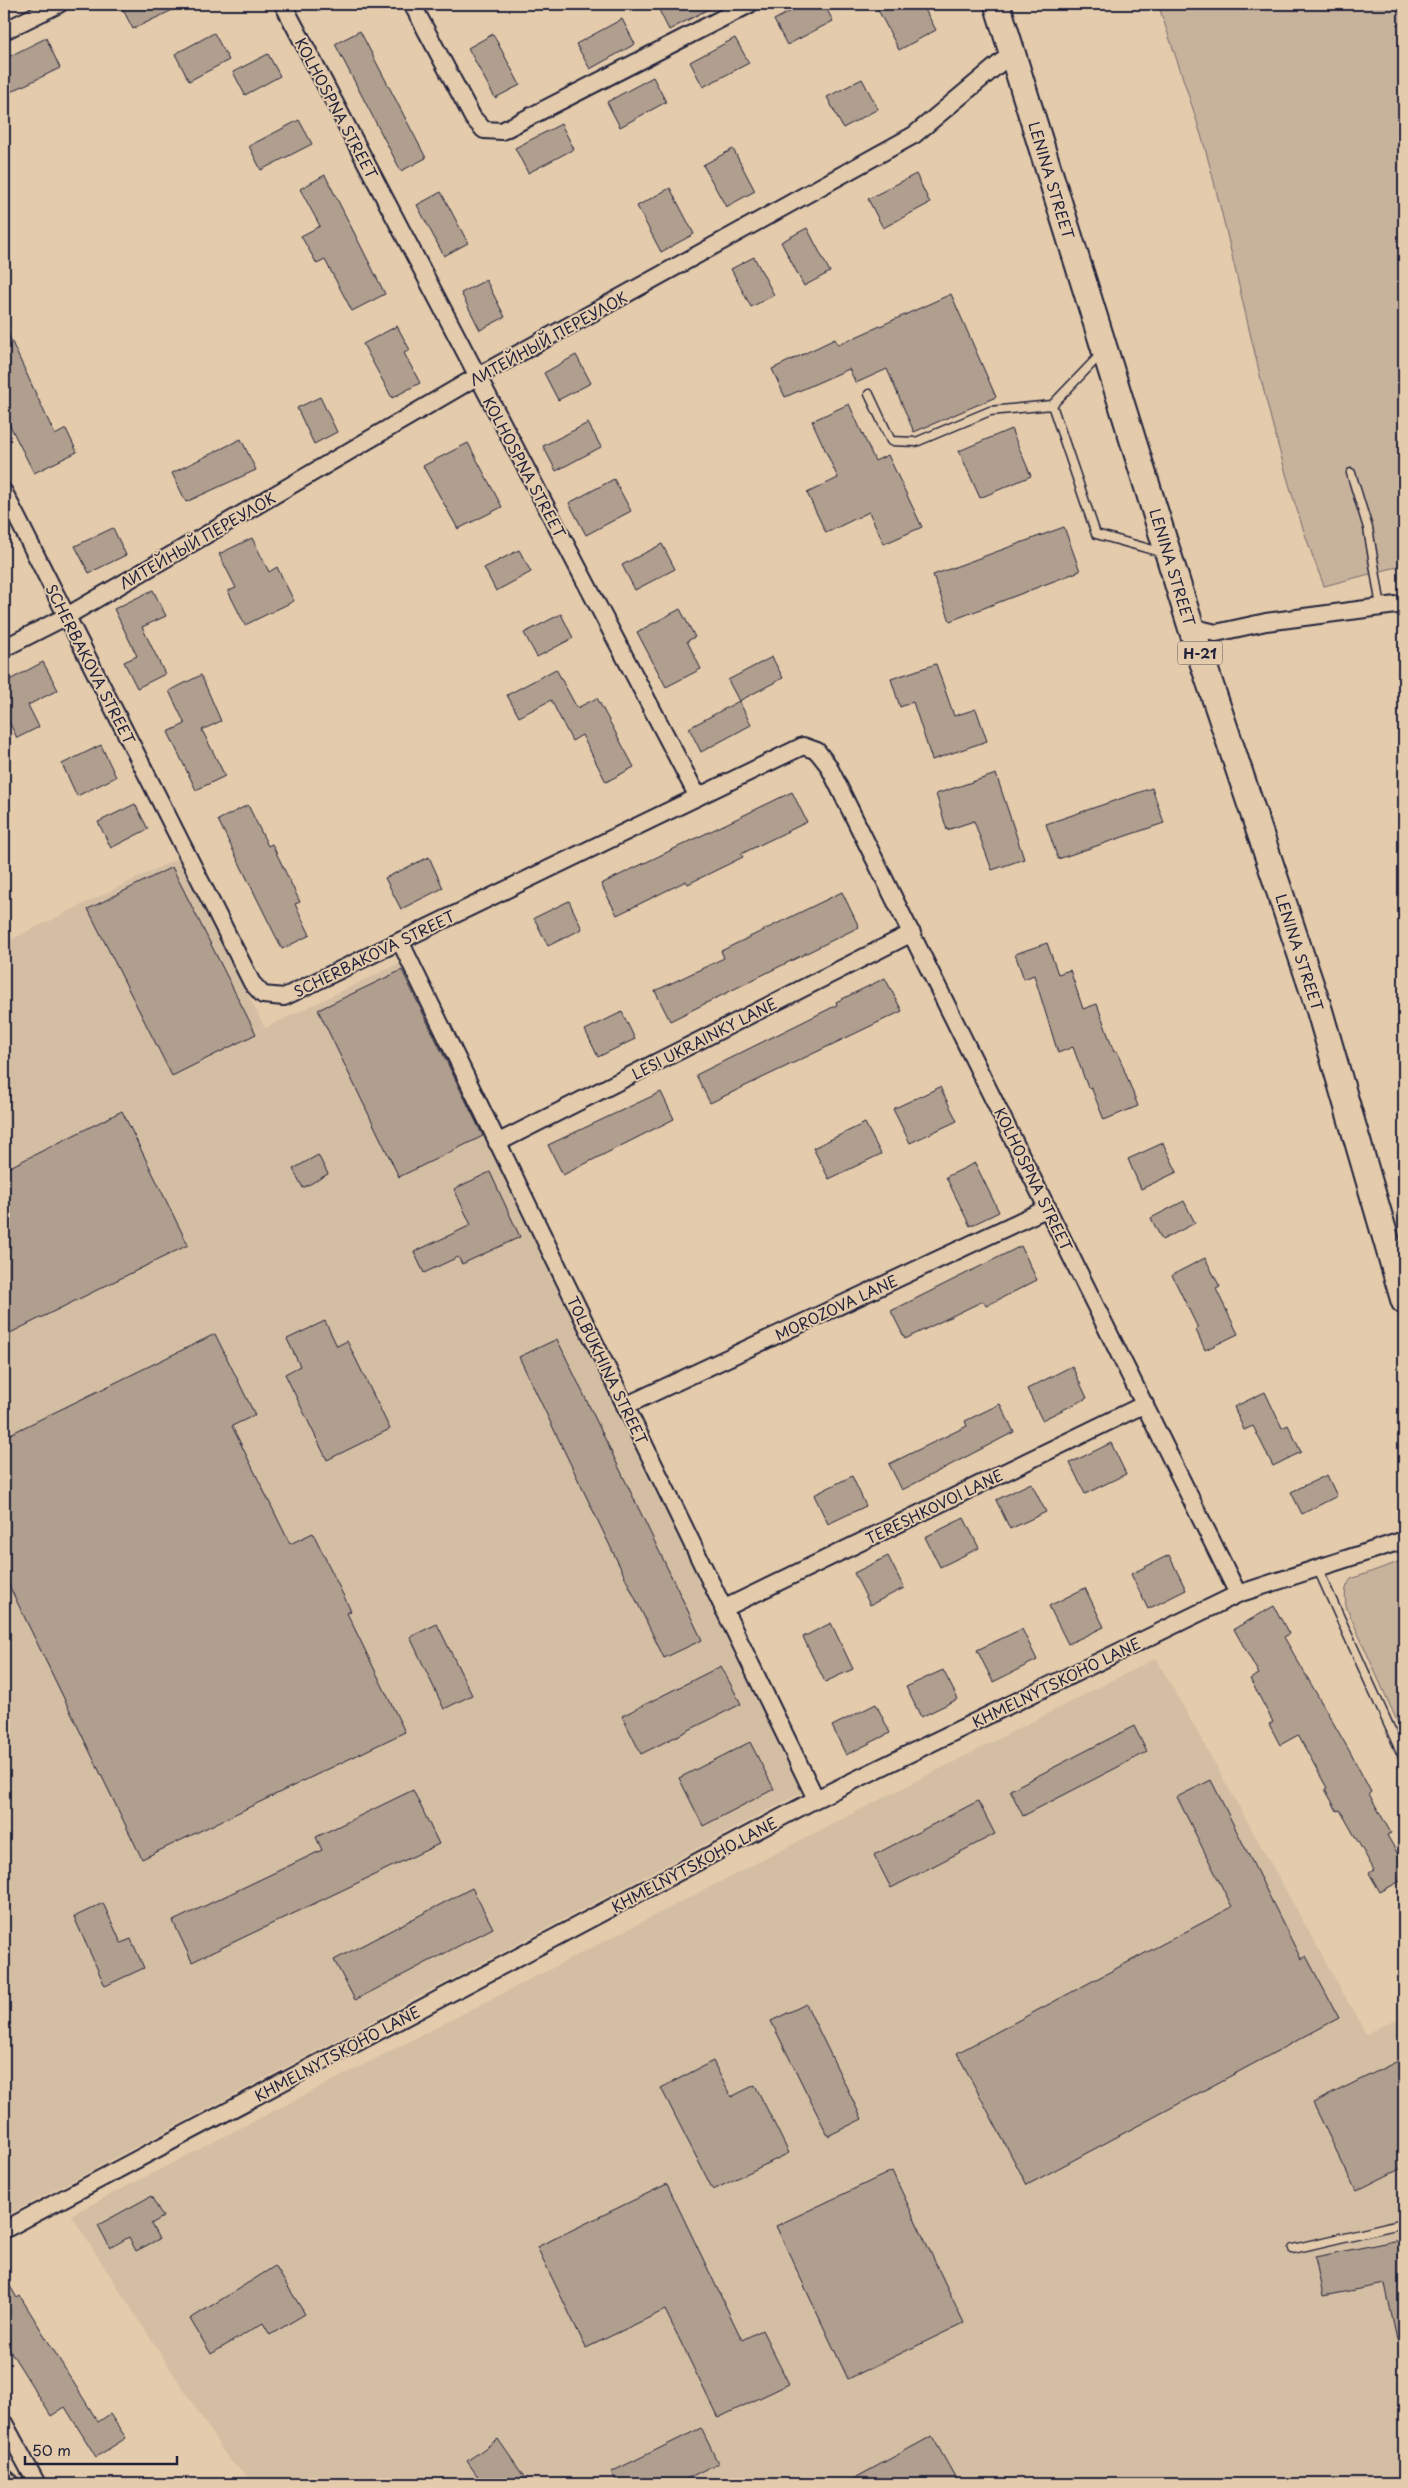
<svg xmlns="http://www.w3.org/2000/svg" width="1408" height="2488" viewBox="0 0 1408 2488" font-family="'Playpen Sans',sans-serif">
	<rect width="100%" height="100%" fill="#e3cbac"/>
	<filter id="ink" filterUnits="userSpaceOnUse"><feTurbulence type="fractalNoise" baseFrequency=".02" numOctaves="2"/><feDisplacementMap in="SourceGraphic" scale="10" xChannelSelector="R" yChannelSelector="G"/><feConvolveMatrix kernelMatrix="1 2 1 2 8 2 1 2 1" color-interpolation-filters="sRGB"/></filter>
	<g filter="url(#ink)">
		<path fill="#d4bea3" d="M178,858L265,1028L402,962L803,1792L4,2217V943Z
			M1156,1658L1366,2034L1404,2015V2484H256L229,2460L71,2215Z"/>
		<path fill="#c7b29c" stroke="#746a6c" d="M1158,4H1404V565L1324,586C1268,445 1245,294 1205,148C1191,100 1174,52 1158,4Z
			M1404,1560V1737L1346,1606C1345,1595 1344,1588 1351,1579Z"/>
		<path fill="#b09e8e" stroke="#22223b" d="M120,4H185L133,29Z
			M656,4H718L669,30Z
			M804,4H824L833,21L787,45L774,20Z
			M875,4H922L936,30L899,50Z
			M622,19L635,44L590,69L576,44Z
			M360,31L426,158L401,171L335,44Z
			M214,33L229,60L189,81L175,54Z
			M493,34L520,85L495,98L468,48Z
			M46,38L60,68L4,95V59Z
			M735,38L749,63L703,87L690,62Z
			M268,54L280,76L245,95L233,72Z
			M653,77L666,102L620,127L607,102Z
			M862,79L878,109L843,128L827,97Z
			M299,120L312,144L261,170L249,146Z
			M561,124L574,149L528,173L515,148Z
			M733,149L755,191L726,207L703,165Z
			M916,174L930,203L883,228L868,199Z
			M325,175L385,294L352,311L325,260L317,264L301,236L320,226L300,189Z
			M670,188L694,234L661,252L637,206Z
			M441,192L468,243L444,256L417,205Z
			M807,228L830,272L804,286L781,242Z
			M754,257L774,295L751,307L731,269Z
			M486,280L505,317L480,330L461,293Z
			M951,294L996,397L914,432L887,369L856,383L849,369L785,397L772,369L835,339L838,345Z
			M4,325L55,435L66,429L77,452L34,473L4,414Z
			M397,326L410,350L404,353L420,383L392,398L363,344Z
			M576,355L591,383L558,400L544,373Z
			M320,397L337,432L314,444L297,408Z
			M849,404L875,461L888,455L922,527L884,544L869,512L826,533L807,493L838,478L812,421Z
			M588,423L601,447L556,471L543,446Z
			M1011,429L1031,476L980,498L959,451Z
			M241,439L256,470L186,502L172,473Z
			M468,443L502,507L458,529L423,466Z
			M614,479L631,511L586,535L569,503Z
			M1064,527L1080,571L950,621L933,575Z
			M113,528L126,555L89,573L75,546Z
			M252,538L269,572L277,567L294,601L245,625L228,591L236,588L219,554Z
			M662,544L675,569L635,590L622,565Z
			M519,550L531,572L496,591L484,568Z
			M153,590L166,616L142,627L165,674L137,688L124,662L137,656L114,609Z
			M680,609L695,637L687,641L701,669L666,687L637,632Z
			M561,614L573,638L537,657L524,633Z
			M772,657L783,678L739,701L728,680Z
			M43,662L58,690L28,705L39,727L17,738L4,712V683Z
			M936,664L954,716L976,709L987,741L932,760L913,702L900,707L891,679Z
			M556,669L577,708L597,698L634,767L606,782L582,735L572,741L551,700L519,717L507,695Z
			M201,675L221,721L202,730L225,776L196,790L168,732L185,724L169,691Z
			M739,701L751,725L701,752L689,728Z
			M101,745L116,777L77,796L62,764Z
			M996,774L1024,859L992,870L974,821L947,830L936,794Z
			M1152,788L1164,823L1058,859L1046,824Z
			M792,792L807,822L741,854L743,857L688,884L686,881L617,915L601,884Z
			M135,804L148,829L111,848L98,822Z
			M248,805L268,846L272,844L300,902L295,904L310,935L282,949L218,820Z
			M429,857L443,888L401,909L385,878Z
			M172,867L256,1034L172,1076L88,909Z
			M842,892L859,927L670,1021L655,991L724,958L721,951Z
			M569,901L582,929L548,946L534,918Z
			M1047,943L1058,974L1070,970L1083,1009L1097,1004L1114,1052L1117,1051L1138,1106L1104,1120L1091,1087L1088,1088L1073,1047L1058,1053L1034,975L1024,979L1015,954Z
			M402,970L483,1136L399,1177L318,1010Z
			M885,978L902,1011L710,1103L696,1075L837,1005L836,1002Z
			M622,1012L635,1039L598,1057L585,1030Z
			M940,1087L957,1121L910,1143L893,1109Z
			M661,1092L674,1119L563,1175L548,1145Z
			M122,1111L188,1245L4,1336V1170Z
			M865,1123L881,1154L829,1179L813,1148Z
			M1163,1143L1177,1172L1141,1189L1128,1159Z
			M318,1155L328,1174L303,1188L293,1169Z
			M975,1163L999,1212L970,1226L946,1177Z
			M490,1172L520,1237L462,1264L458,1257L424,1273L414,1252L471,1225L454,1189Z
			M1184,1201L1195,1223L1162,1240L1151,1218Z
			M1021,1246L1037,1280L986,1306L983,1301L905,1339L891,1311Z
			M1205,1258L1220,1287L1216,1289L1238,1334L1205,1350L1196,1330L1198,1328L1172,1275Z
			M325,1321L337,1346L347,1341L390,1429L327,1460L285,1374L300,1366L287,1339Z
			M215,1334L255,1415L232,1426L290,1544L313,1533L351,1611L347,1613L405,1732L142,1859L4,1575V1437Z
			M557,1339L702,1640L664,1658L519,1357Z
			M1072,1366L1087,1398L1042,1420L1027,1389Z
			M1265,1392L1282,1428L1288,1425L1301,1452L1273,1466L1253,1426L1244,1430L1234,1407Z
			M1000,1404L1014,1432L902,1490L889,1464L967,1426L965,1421Z
			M1111,1443L1126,1474L1085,1494L1070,1463Z
			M1327,1475L1337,1496L1302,1514L1291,1492Z
			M852,1476L866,1506L828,1524L814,1495Z
			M1031,1483L1046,1512L1010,1529L996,1500Z
			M964,1518L979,1548L940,1567L925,1537Z
			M1169,1555L1186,1590L1148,1609L1131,1574Z
			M888,1556L904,1588L870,1605L854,1573Z
			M1085,1588L1104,1627L1068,1644L1049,1606Z
			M1274,1606L1289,1634L1284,1637L1350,1752L1371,1792L1369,1794L1391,1833L1387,1835L1404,1865V1879L1380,1892L1369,1873L1374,1870L1340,1810L1337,1811L1325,1789L1327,1788L1298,1735L1280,1745L1269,1724L1273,1722L1250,1679L1259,1674L1234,1629Z
			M831,1623L853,1669L825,1682L803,1637Z
			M437,1624L472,1695L444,1709L410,1637Z
			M1022,1629L1037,1660L993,1682L977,1650Z
			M721,1666L741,1704L641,1754L622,1716Z
			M943,1670L958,1699L921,1717L906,1687Z
			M876,1704L890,1733L846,1755L832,1726Z
			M1134,1726L1147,1752L1023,1816L1010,1790Z
			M750,1742L774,1789L703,1826L679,1778Z
			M1211,1780L1301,1959L1306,1956L1339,2018L1027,2185L957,2053L1232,1907L1177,1797Z
			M413,1790L439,1844L192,1962L173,1921L322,1850L316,1837Z
			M978,1801L995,1834L891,1888L874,1855Z
			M472,1888L493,1928L355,2000L334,1960Z
			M103,1903L121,1943L131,1939L144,1968L105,1986L74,1917Z
			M806,2004L862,2119L828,2136L771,2021Z
			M1404,2058V2167L1356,2191L1313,2103Z
			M713,2061L731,2097L755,2085L789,2153L713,2190L661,2088Z
			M892,2171L964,2323L848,2379L776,2226Z
			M667,2184L742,2340L762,2330L789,2384L718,2418L665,2310L586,2348L537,2247Z
			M151,2196L163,2217L151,2224L159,2239L136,2251L129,2237L110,2248L98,2225Z
			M1404,2239V2339L1397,2340L1385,2284L1323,2296L1315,2257Z
			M275,2266L305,2314L270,2335L263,2323L211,2354L190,2319Z
			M4,2276L17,2298L20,2296L98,2422L110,2414L126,2438L96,2457L65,2407L51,2416L4,2341Z
			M701,2428L718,2463L676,2484H618L611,2472Z
			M932,2436L959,2484H844Z
			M498,2439L529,2484H483L467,2461Z"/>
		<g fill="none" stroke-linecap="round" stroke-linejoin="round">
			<defs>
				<path id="lane" d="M1102,353L1052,405L1096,534L1164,553
					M869,394L891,441L916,442L990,411L1052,405
					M1351,473L1368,528L1381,607
					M1317,1567L1404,1759
					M1293,2249L1404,2223"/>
				<path id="street" d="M283,4L698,797
					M412,4L473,118L484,130L502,131L750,4
					M4,31L59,4
					M4,492L252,983L263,995L284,997L803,746L817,751L828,765L1238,1594
					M1191,627L1216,633L1266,622L1404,604
					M4,648L67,616L478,376L914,135L1012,53
					M400,941L816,1799
					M497,1143L912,933
					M625,1406L1048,1208
					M723,1609L1145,1404
					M4,2230L816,1799L1238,1594L1404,1540
					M4,2423L37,2484
					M4,2477L12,2484"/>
				<path id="primary" d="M997,4L1191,627L1319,1009L1404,1301"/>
			</defs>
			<use href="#lane" stroke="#22223b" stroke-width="11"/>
			<use href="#street" stroke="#22223b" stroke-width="20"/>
			<use href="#primary" stroke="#22223b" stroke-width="29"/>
			<use href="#lane" stroke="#e3cbac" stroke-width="8"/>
			<use href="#street" stroke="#e3cbac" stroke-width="16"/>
			<use href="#primary" stroke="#e3cbac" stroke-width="25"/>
		</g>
	</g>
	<g text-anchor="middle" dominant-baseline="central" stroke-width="4" stroke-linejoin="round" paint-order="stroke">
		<rect fill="#e3cbac" stroke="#5c555d" stroke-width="1" x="1177.5" y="641.5" width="45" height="23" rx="4"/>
		<g font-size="14" font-weight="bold" fill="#22223b">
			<text x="1200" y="653">Н-21</text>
		</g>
		<g font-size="15" fill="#22223b" stroke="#e3cbac">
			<text transform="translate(337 108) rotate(62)">KOLHOSPNA STREET</text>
			<text transform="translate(1052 180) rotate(73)">LENINA STREET</text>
			<text transform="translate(548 338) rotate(-29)">ЛИТЕЙНЫЙ ПЕРЕУЛОК</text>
			<text transform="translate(525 467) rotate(62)">KOLHOSPNA STREET</text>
			<text transform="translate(197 540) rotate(-30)">ЛИТЕЙНЫЙ ПЕРЕУЛОК</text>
			<text transform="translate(1173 567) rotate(73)">LENINA STREET</text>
			<text transform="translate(91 664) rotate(63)">SCHERBAKOVA STREET</text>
			<text transform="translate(1300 952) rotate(72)">LENINA STREET</text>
			<text transform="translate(374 953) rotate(-26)">SCHERBAKOVA STREET</text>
			<text transform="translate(704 1038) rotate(-27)">LESI UKRAINKY LANE</text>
			<text transform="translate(1034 1179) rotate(64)">KOLHOSPNA STREET</text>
			<text transform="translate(836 1307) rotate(-25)">MOROZOVA LANE</text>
			<text transform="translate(608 1370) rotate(64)">TOLBUKHINA STREET</text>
			<text transform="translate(934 1506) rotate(-26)">TERESHKOVOI LANE</text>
			<text transform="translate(1056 1682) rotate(-26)">KHMELNYTSKOHO LANE</text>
			<text transform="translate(694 1864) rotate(-28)">KHMELNYTSKOHO LANE</text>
			<text transform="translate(337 2053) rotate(-28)">KHMELNYTSKOHO LANE</text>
		</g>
	</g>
	<rect width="1408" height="2488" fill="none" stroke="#e3cbac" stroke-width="20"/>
	<rect x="10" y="10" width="1388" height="2468" fill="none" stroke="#22223b" stroke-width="2" filter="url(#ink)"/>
	<path d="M25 2456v8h152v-8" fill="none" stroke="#22223b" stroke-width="2.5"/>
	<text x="32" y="2456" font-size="15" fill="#22223b" stroke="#e3cbac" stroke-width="4" paint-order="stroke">50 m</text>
</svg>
